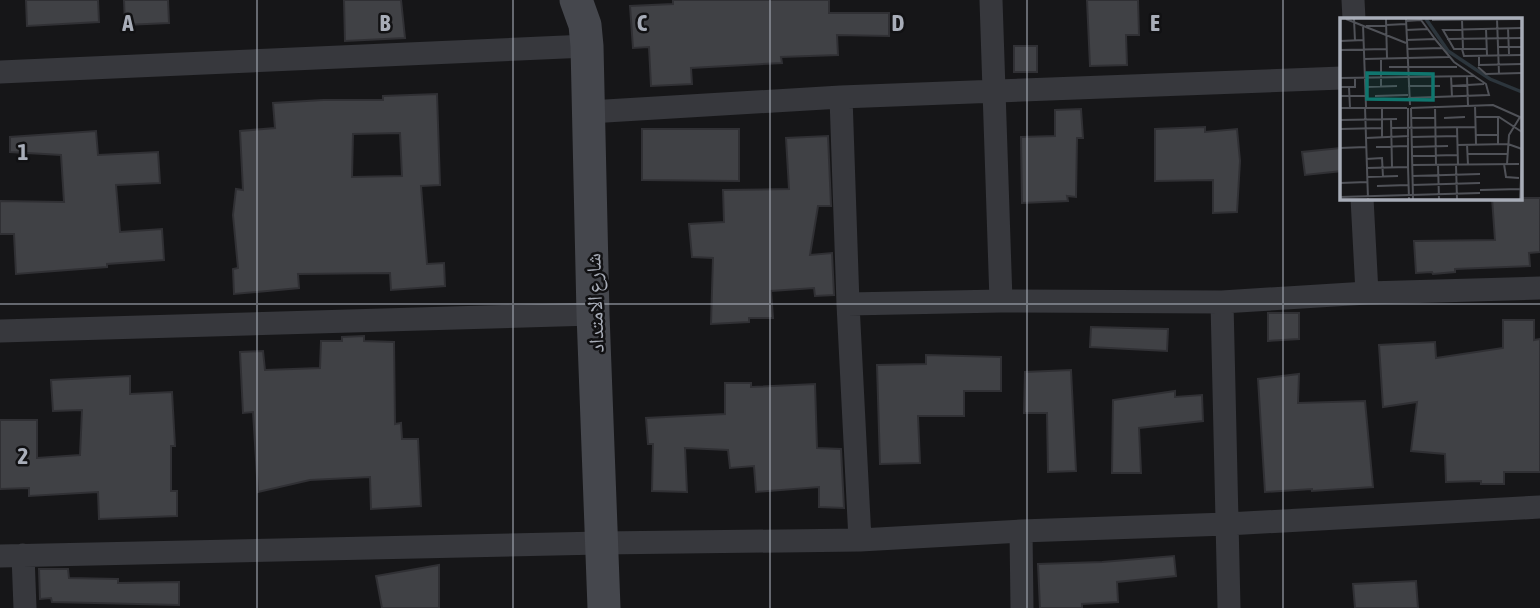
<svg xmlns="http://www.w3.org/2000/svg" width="1540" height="608" viewBox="0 0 1540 608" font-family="'Asap Condensed','Noto Naskh Arabic',sans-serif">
	<rect width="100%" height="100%" fill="#161618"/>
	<path fill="#404145" stroke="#303034" stroke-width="2" fill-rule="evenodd" d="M26,0H98L99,22L27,26Z
		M124,0H168L169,23L125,25Z
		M344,0H401L405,38L345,41Z
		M673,0H829V13H889V36L837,35L838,55L781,57L782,63L691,68L692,84L651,86L649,47L633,48L630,6L673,4Z
		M1087,0H1138L1139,35H1126L1127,65L1090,66Z
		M1014,46H1037V72H1014Z
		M437,94L440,185L421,186L427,264L444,263L445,286L391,290L390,273L298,274L299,288L234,294L233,269L238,268L233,215L236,189L243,190L240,131L275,128L273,103L323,100H383V96ZM400,133L402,176L352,177L353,134Z
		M1081,109L1083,138H1077L1076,197L1067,196L1068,201L1022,203L1021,137L1055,136V110Z
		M1205,127V132L1237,129L1240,161L1237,212L1213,213V180L1155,181V129Z
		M642,129H739V181L642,180Z
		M96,131L98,155L158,152L160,183L116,185L120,232L162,229L164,260L107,264V267L16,274L14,234H0V201L64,202L61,155L10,152V137Z
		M828,136L831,206H818L810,255L832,253L834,295L815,296L814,288L771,291L773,318H749V322L711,324L713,258L692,257L689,224L724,222L723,190L789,189L786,138Z
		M1340,148L1342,171L1305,175L1302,152Z
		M1492,198H1540V252L1529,253L1530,266L1455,269V272L1433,274L1432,272L1416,273L1414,241L1495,240Z
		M1268,313H1299V339L1268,341Z
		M1503,320H1534V340L1540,339V472H1504V484H1481V481L1446,482L1445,454L1411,451L1417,402L1383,407L1379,345L1435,342L1436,358L1503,348Z
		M1091,327L1168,329L1167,351L1090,347Z
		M364,336V341L394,342L395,424L401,423L402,439H418L421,506L371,509L370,477L310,480L258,492L253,412L243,413L240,352L263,351L265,370L320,368L321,341H342V337Z
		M926,355L1001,357V391H964V416H918L920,463L880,464L877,365L926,364Z
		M1071,370L1076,471L1048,472L1047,413H1024L1025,372Z
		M1299,374L1298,403L1365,401L1373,487L1312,491V489L1265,492L1258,379Z
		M130,376V394L172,392L175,446H171V491H177V516L99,519L98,492L29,496V488L0,489V420H37V458L80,455L82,410L53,411L51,380Z
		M725,383H751V387L815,384L817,448L841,449L844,508L819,507V487L756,492L754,466L730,468L728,450L685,448L687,492L652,491L653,444H648L646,418L725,414Z
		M1175,391V397L1202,395L1203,421L1139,428L1141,473H1112L1113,400Z
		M1174,556L1176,576L1117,582L1118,602L1082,604V608H1040L1038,564L1102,562Z
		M439,565V608H382L376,576Z
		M39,569H68L69,578L118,579V583L179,582V605L52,602L51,598L40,599Z
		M1416,581L1418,608H1355L1353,584Z"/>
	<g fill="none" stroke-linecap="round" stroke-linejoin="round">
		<path stroke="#37383d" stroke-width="23" d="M991,0L1001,301
			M1353,0L1354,19
			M0,72L587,46
			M841,97L848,304L860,540
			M589,112L841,97L1342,78
			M1362,198L1367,293
			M1222,302L1229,608
			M848,304L1001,301L1222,302L1367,293L1540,288
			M0,331L593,314
			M1021,531L1022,608
			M23,555L25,608
			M0,556L601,543L860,540L1021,531L1227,524L1540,507"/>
		<path stroke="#45474d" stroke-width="33" d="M576,0L585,25L587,46L593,314L604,608"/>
	</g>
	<path fill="none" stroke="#a8adb8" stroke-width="2" stroke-opacity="0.55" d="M257,0V608M513,0V608M770,0V608M1027,0V608M1283,0V608M0,304H1540"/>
	<g text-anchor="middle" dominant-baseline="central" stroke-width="5" stroke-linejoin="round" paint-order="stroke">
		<g font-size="21" fill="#a8adb8" stroke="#111113">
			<text transform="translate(594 303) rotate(-92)">شارع الامتداد</text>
		</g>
	</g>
	<g transform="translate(1340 18)">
		<rect width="182" height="182" fill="#161618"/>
		<path fill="none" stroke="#2c353c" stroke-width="3.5" d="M86,1L108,33L150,61L182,74"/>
		<path fill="none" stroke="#505258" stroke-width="2" d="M6,1L66,25M14,1L15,23M46,1L47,40M66,1L70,87M157,1L159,56M92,2L182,1M122,2L123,31M66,3L81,2L95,21M23,7L26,89M26,8L66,6M168,10L169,36M146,11L147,37M66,12L88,11M107,21L182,20M66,22L95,21L114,44L146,66L149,77L68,80M0,23L24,22M158,29H182M67,31L102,30M122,31L124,38L182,37M147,31H114L103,12L182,10M0,32L46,31M139,38V47L182,46M41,40V68M24,41L109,39M49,49H117M138,49L146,56L182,55M111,58L112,79M127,58L128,88M0,60L134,58M68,68H100M111,68L144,66M0,69H15V60M9,69L10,90M25,69L57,68M0,78H25M35,78L68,77M135,87L136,126M95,88L96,147M25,89L28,181M0,90H67M71,90L153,87L182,100M71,90L73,181M42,91V119M135,99H159L182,114M158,99V126M71,100H95M104,100L125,99M51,101L52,149M0,102L57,101M117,109L118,147M51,110L136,109M0,111L42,110M136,117H158M71,119L118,118M26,120L69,118M127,126L128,147M117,127L168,126L182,131M36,129L68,128M71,129L108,128M0,130L26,129M127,136H167M72,138L118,137M26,141L42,140L43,159M164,146L166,159L179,160M167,146L169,117L180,99M72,147L179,146M98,147L99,181M116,147L117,181M68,149L69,181M27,150L68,149V90M72,158L140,156M27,159L58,158M0,165L27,164M72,167L140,165M37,168L68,167M140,172L180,171M0,179L140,175M180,181L182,139"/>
		<path fill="#0f766e" fill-opacity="0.15" stroke="#0f766e" stroke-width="3.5" d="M27,55L93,56V82L27,81Z"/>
		<rect width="182" height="182" fill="none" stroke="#a8adb8" stroke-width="3.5"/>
	</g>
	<g font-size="23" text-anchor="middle" font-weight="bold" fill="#a8adb8" stroke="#111113" stroke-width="5" stroke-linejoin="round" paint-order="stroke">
		<text x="128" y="31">A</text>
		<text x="385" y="31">B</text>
		<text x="642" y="31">C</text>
		<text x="898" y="31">D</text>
		<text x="1155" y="31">E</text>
		<text x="23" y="160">1</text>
		<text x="23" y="464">2</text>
	</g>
</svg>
